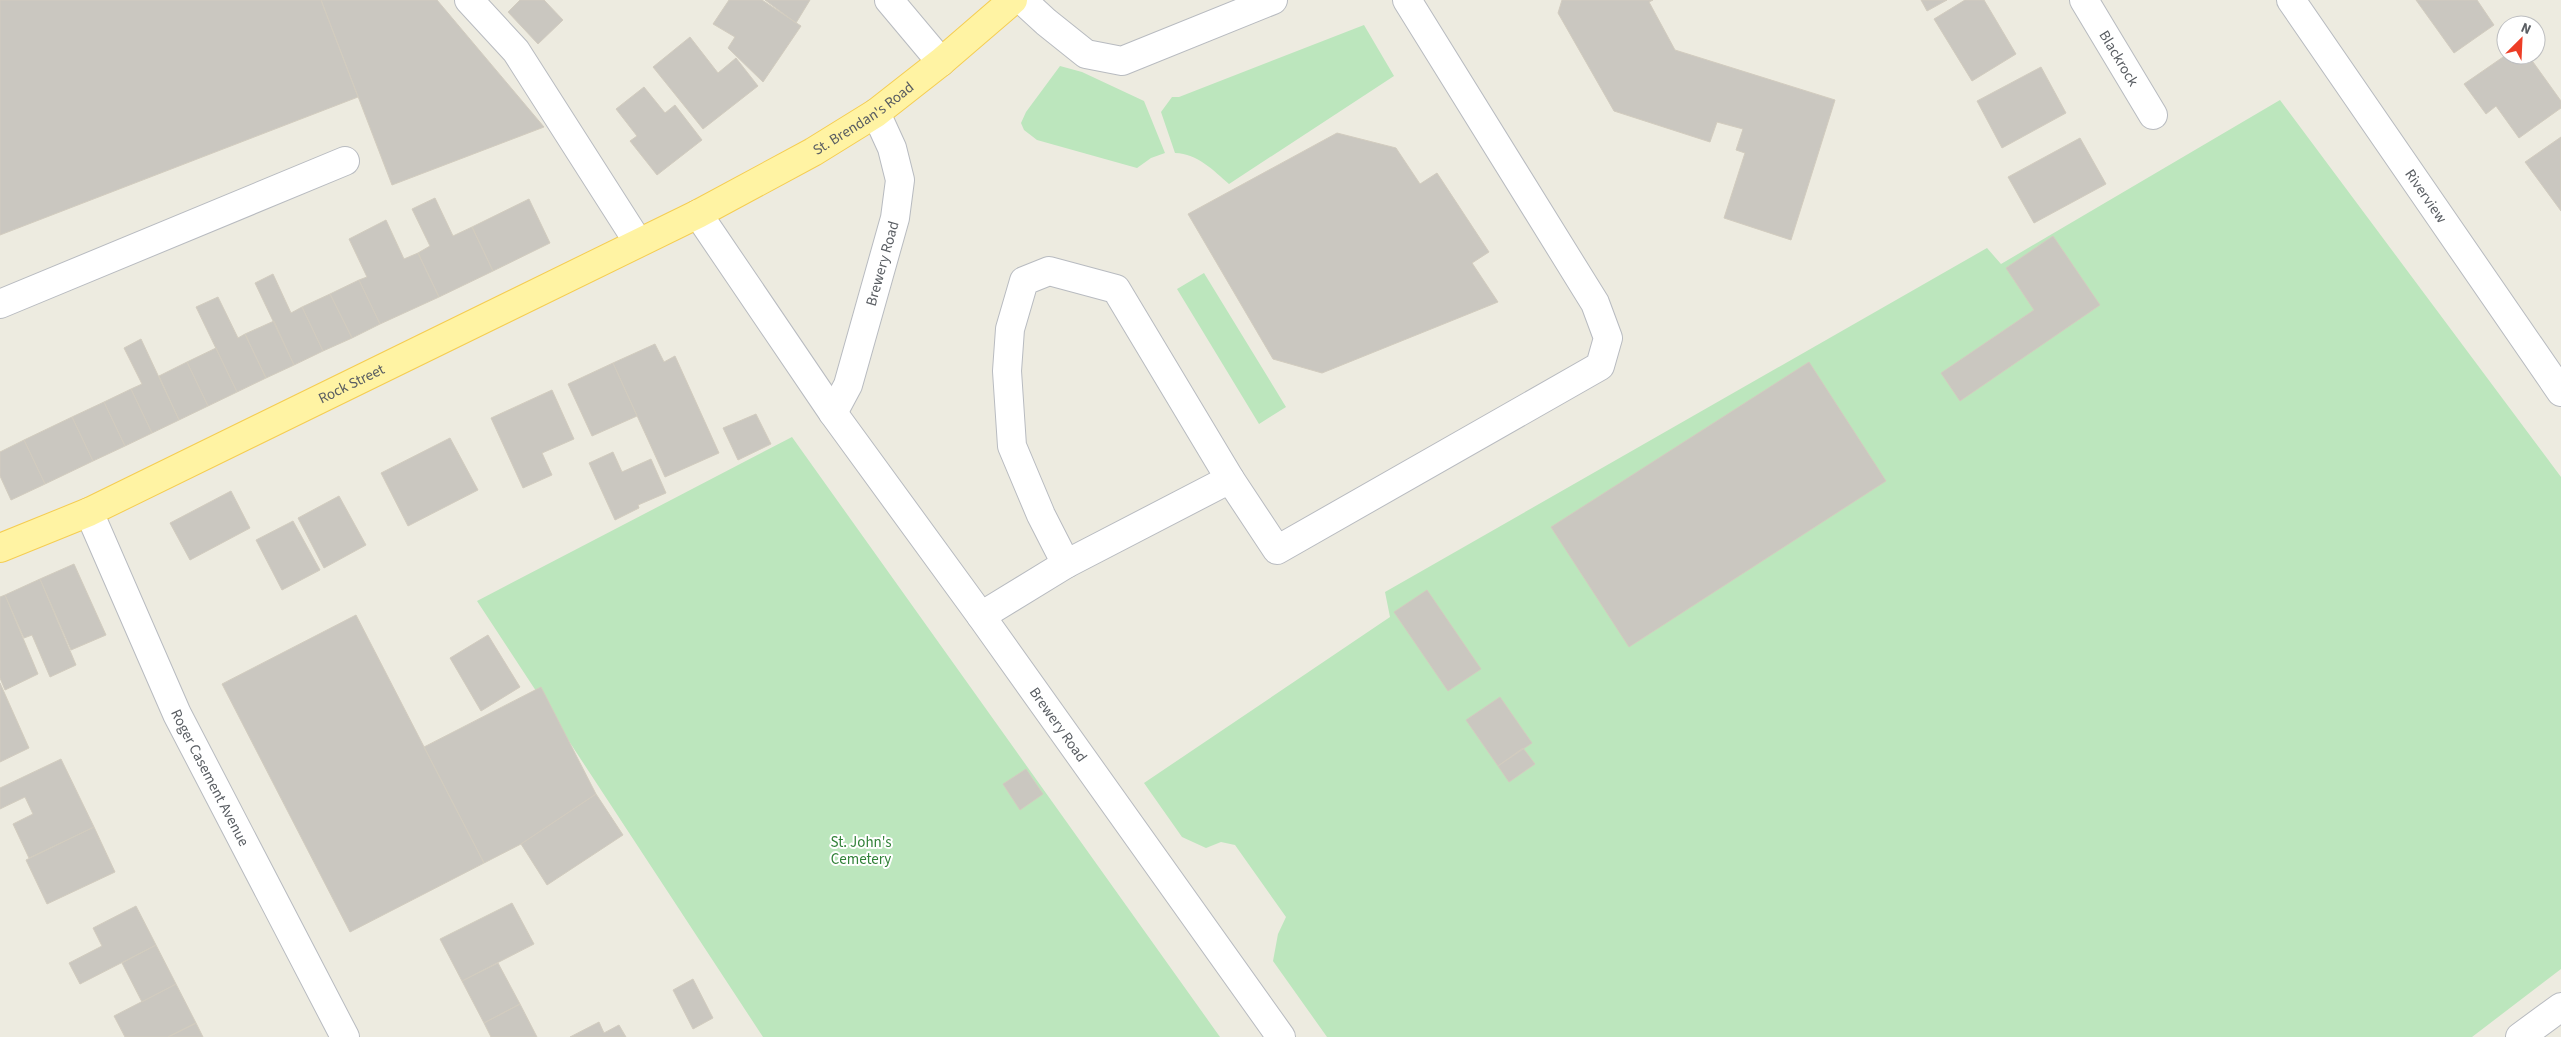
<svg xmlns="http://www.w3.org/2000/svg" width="2561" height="1037" viewBox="0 0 2561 1037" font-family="'Source Sans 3',sans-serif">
	<rect width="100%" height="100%" fill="#edebe0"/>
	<path fill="#bce6bd" d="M1364,25L1394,76L1229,184C1213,170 1198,154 1175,153L1161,112L1172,97H1179Z
		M1060,66L1082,72L1144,101L1165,153L1151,158L1137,168L1037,140L1024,130L1021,123L1026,112Z
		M2280,100L2561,477V969L2472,1037H1327L1273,961L1278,934L1286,917L1235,845L1221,842L1206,848L1182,837L1144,783L1390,617L1385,592L1987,248L2001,264Z
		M1204,273L1286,407L1259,424L1177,289Z
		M792,437L1220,1037H763L477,601Z"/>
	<path fill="#cac7c0" stroke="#d2ccbf" d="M0,0H321L358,97L0,235Z
		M321,0H437L544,127L392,185Z
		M520,0H544L563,20L538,44L508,12Z
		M729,0H762L801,26L763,82L728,48L735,37L713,24Z
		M765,0H810L796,23Z
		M1562,0H1653L1649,2L1675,50L1835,100L1791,240L1724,218L1745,153L1736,150L1743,129L1717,122L1710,142L1614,111L1558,13Z
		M1921,0H1947L1927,11Z
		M1965,0H1984L2016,54L1972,81L1934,19Z
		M2416,0H2477L2494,25L2454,53Z
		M690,37L718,73L736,58L758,86L703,129L653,67Z
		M2506,55H2528L2561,101V108L2519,138L2496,106L2486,114L2464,84Z
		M2041,67L2066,113L2002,148L1977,101Z
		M644,87L665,113L675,105L702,140L657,175L630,141L637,136L616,109Z
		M1337,133L1396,148L1420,184L1437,173L1489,252L1472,263L1498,302L1322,373L1273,359L1188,214Z
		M2561,137V211L2525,162Z
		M2080,138L2106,184L2034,223L2008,177Z
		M435,198L453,236L472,227L493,271L439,297L418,253L430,246L412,209Z
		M529,199L550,243L493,271L472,227Z
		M386,220L404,259L418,253L439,297L380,324L359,280L367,277L349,239Z
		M2053,236L2100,305L1960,401L1941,373L2034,310L2006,268Z
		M273,274L291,313L302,307L323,351L294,365L255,283Z
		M359,280L380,324L352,338L330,294Z
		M330,294L352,338L323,351L302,307Z
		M218,297L238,338L245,334L266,378L237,392L196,307Z
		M274,321L294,365L266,378L245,334Z
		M141,339L179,420L152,433L131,389L142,384L124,348Z
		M655,344L664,362L675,356L719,453L665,477L613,363Z
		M216,348L237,392L208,406L187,362Z
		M187,362L208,406L179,420L159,376Z
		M1809,362L1886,481L1629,647L1551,527Z
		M613,363L637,416L592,436L568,384Z
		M131,389L152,433L125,446L104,402Z
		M552,390L574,439L542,453L552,475L523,488L491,418Z
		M104,402L125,446L93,461L72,417Z
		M756,414L771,444L738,460L723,428Z
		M72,417L93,461L45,484L24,440Z
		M450,438L478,490L408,526L381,473Z
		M24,440L45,484L11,500L0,476V452Z
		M613,452L622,472L651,459L666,493L638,505L639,508L615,520L589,463Z
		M231,491L250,528L190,560L170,523Z
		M339,496L366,545L324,568L298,518Z
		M293,521L320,570L282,590L256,540Z
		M74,564L106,635L71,650L40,579Z
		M40,579L76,665L50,677L32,635L24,638L5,595Z
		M1427,590L1481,669L1448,691L1394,612Z
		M5,595L38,674L5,690L0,678V597Z
		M356,615L484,863L350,932L222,684Z
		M488,635L520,687L481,711L450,658Z
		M0,683L29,748L0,762Z
		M541,687L596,794L521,844L484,863L424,747Z
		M1500,697L1532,743L1498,766L1466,720Z
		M1523,748L1535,764L1509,782L1498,766Z
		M61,759L94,827L29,858L13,824L33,814L25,797L0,809V788Z
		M1026,769L1043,794L1020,810L1003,784Z
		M596,794L623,835L547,885L521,844Z
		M94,827L115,872L47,904L26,860Z
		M512,903L534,944L462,981L440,939Z
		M136,906L156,945L80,984L69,963L102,946L93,928Z
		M156,945L176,984L142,1002L122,963Z
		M498,963L520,1004L484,1023L462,981Z
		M693,979L713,1018L693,1029L673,990Z
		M176,984L196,1023L168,1037H125L114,1016Z
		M520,1004L537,1037H491L484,1023Z
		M599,1022L604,1033L619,1025L626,1037H570Z
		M196,1023L203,1037H168Z"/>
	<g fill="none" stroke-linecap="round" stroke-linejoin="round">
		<defs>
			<g id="minor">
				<path d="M469,0L516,51L638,242"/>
				<path d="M889,0L941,62"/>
				<path d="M1022,0L1046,22L1086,54L1122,61L1273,0"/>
				<path id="s1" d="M2084,0L2153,115"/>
				<path id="s2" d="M2291,0L2561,392"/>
				<path id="s3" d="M698,214L833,413L981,616L1281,1037"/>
				<path d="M0,304L345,161"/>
				<path id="s4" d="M833,413L848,385L895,218L900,180L892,148L876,113"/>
				<path id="s5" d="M89,512L177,714L345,1037"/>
				<path d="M1066,564L1041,515L1012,446L1007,371L1010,329L1024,281L1049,271L1116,289L1230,479"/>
				<path d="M981,616L1066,564L1230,479L1277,550L1600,366L1608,338L1595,303L1407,0"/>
				<path d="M2520,1037L2561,1007"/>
			</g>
			<g id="major">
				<path id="s6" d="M0,548L89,512L698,214L813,152L876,113L941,62L1013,0"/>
			</g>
		</defs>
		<use href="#minor" stroke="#b8bbc0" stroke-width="30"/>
		<use href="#major" stroke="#f5cd52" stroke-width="30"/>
		<use href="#minor" stroke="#fff" stroke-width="28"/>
		<use href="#major" stroke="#fff3a3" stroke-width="28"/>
	</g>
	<g text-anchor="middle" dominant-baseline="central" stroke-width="4" stroke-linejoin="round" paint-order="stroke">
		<g font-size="15" fill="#595d62" stroke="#fff">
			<text stroke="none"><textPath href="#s1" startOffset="68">Blackrock</textPath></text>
			<text stroke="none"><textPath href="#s6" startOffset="965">St. Brendan's Road</textPath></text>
			<text stroke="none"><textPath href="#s2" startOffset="238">Riverview</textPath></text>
			<text stroke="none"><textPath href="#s4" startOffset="158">Brewery Road</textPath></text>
			<text stroke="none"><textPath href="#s6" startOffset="388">Rock Street</textPath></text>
			<text stroke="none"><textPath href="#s3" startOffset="625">Brewery Road</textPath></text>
			<text stroke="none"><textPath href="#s5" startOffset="292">Roger Casement Avenue</textPath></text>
		</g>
		<g font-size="15" fill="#318138" stroke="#fff">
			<text x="861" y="842">St. John's<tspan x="861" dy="17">Cemetery</tspan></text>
		</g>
	</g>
	<g transform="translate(2521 40) rotate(24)"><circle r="24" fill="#ffffff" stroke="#bdbec0"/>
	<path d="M0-4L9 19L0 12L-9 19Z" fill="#ed3d26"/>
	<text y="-8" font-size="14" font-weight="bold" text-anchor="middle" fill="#595d62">N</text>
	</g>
</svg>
